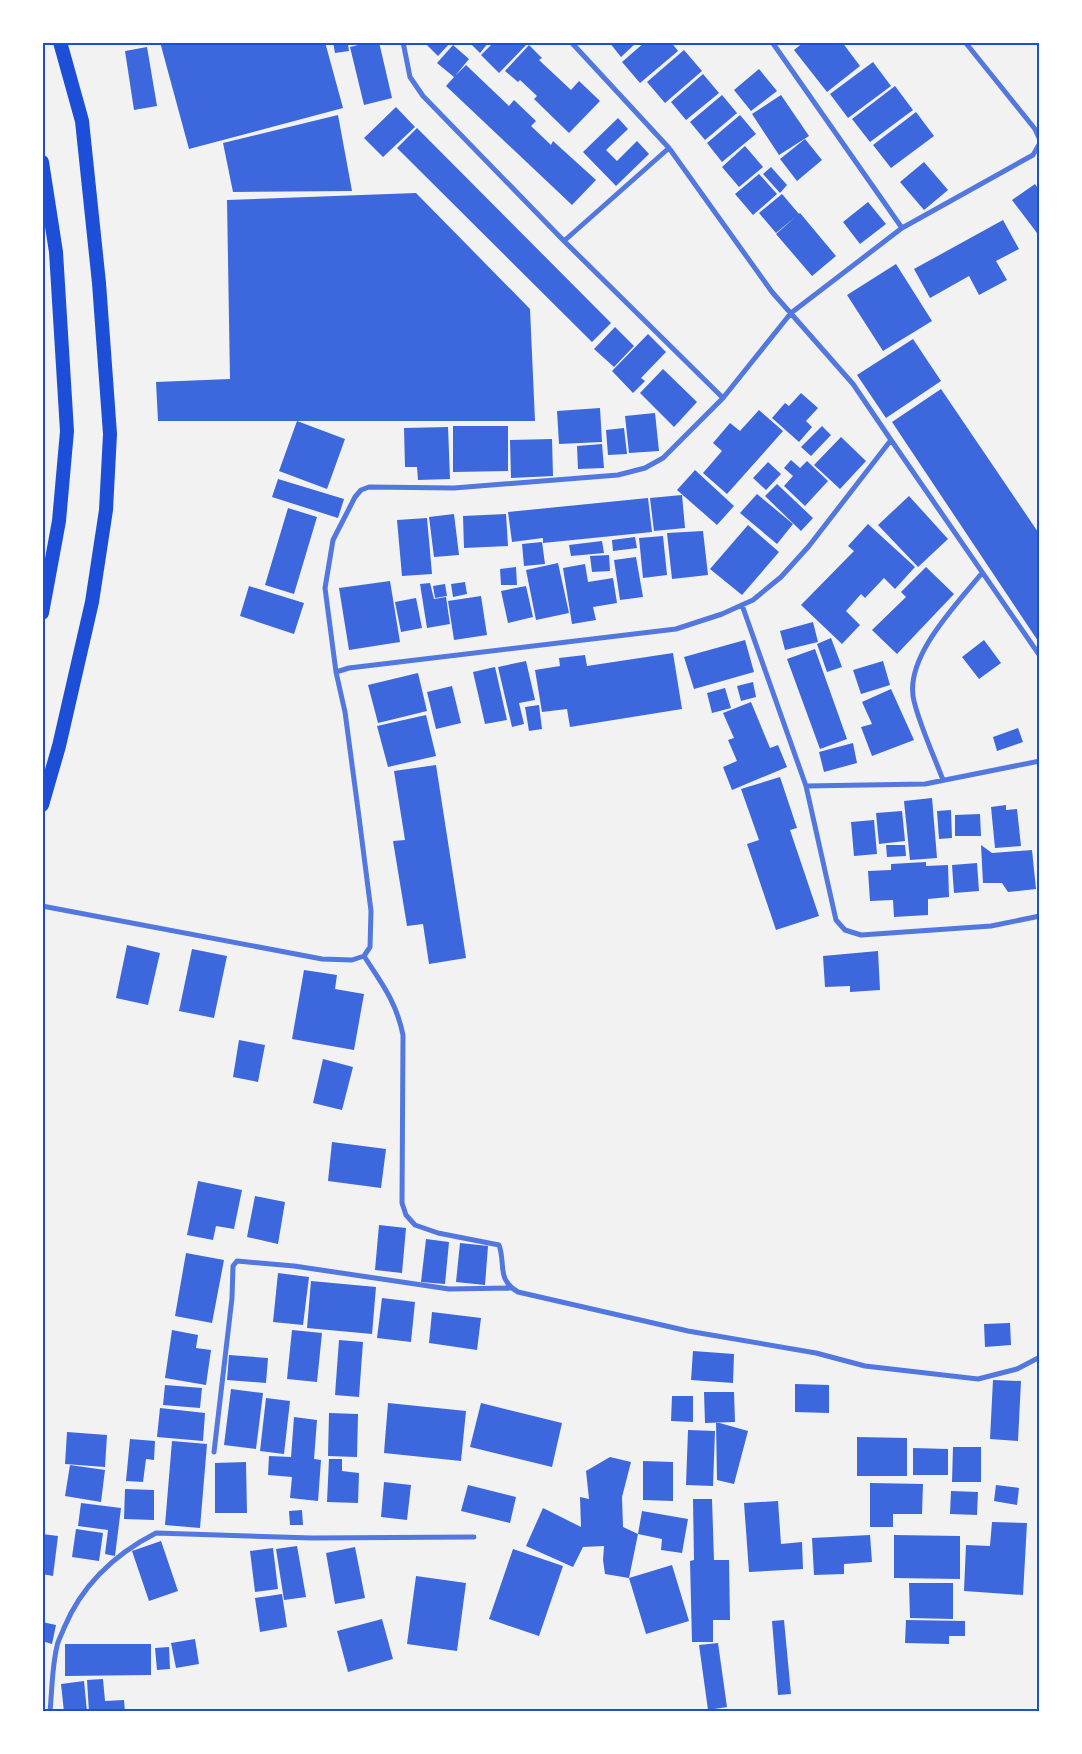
<svg xmlns="http://www.w3.org/2000/svg" width="1082" height="1754" viewBox="0 0 1082 1754" font-family="Rubik,sans-serif">
	<rect width="100%" height="100%" fill="#f2f2f2"/>
	<path fill="#3d67dc" d="M160,42H325L343,108L189,149Z
		M333,42H352V43L348,44L349,51L335,53Z
		M370,42H379L392,98L364,105L350,47Z
		M428,42H451L438,56L426,44Z
		M469,42H489L480,53Z
		M494,42H529L499,73L481,55Z
		M609,42H637L621,57Z
		M645,42H671L678,51L640,83L622,62Z
		M804,42H842L860,66L827,92L794,50Z
		M453,45L469,59L455,76L466,65L509,106L514,100L536,121L531,126L551,145L553,141L596,180L572,205L446,86L454,77L437,63Z
		M529,45L542,58L539,60L571,90L579,81L600,101L569,133L534,99L537,96L520,80L518,82L505,71Z
		M147,47L157,106L134,110L125,51Z
		M684,50L702,71L665,103L647,82Z
		M873,62L891,86L848,118L830,94Z
		M759,69L777,91L751,111L734,90Z
		M703,74L719,93L686,120L671,102Z
		M895,86L913,110L870,142L852,119Z
		M722,95L737,113L705,140L690,122Z
		M781,95L809,136L779,155L752,114Z
		M396,107L415,127L383,157L364,138Z
		M916,112L934,136L891,168L873,145Z
		M338,115L352,191L233,192L223,143Z
		M740,115L756,134L722,162L707,143Z
		M618,118L628,129L606,150L617,161L637,141L649,154L616,186L583,152Z
		M417,128L611,323L592,342L397,148Z
		M805,139L822,160L797,181L780,159Z
		M745,146L763,167L739,187L722,167Z
		M924,162L948,190L924,210L900,182Z
		M771,167L787,185L780,193L763,174Z
		M759,174L777,194L753,215L735,194Z
		M1035,184L1040,191V237L1012,200Z
		M416,193L530,309L535,421H158L156,382L230,379L227,200Z
		M782,194L799,214L776,233L759,213Z
		M868,202L886,224L860,244L843,222Z
		M800,213L836,256L812,276L776,234Z
		M1003,220L1019,249L996,261L1007,280L979,295L969,276L930,298L914,269Z
		M896,264L932,321L883,351L847,295Z
		M615,327L634,346L614,367L594,349Z
		M648,334L666,352L641,378L645,381L633,393L612,371Z
		M913,339L941,381L886,418L857,375Z
		M663,369L697,402L674,427L640,393Z
		M941,389L1040,535V644L892,422Z
		M801,393L818,408L806,421L812,427L799,442L772,418L785,403L789,406Z
		M600,408L602,442L559,444L557,411Z
		M759,410L783,431L727,494L703,473L722,451L713,443L730,423L740,431Z
		M655,413L659,451L629,453L625,416Z
		M297,421L345,439L327,489L279,471Z
		M453,426H508V471L453,472Z
		M822,426L831,435L811,456L801,447Z
		M448,427L450,479L418,480L417,467H405L404,428Z
		M624,428L627,454L608,455L606,430Z
		M841,437L866,461L840,489L814,465Z
		M552,439L553,476L511,478L510,440Z
		M602,444L604,468L578,469L577,446Z
		M791,460L800,468L807,461L828,481L805,506L784,486L793,476L784,468Z
		M768,462L781,474L766,490L753,478Z
		M695,470L734,506L717,525L677,490Z
		M278,479L344,499L338,518L272,497Z
		M777,484L813,518L801,531L765,496Z
		M757,494L793,524L777,544L740,513Z
		M682,495L685,528L654,531L650,498Z
		M909,496L948,539L918,567L878,525Z
		M648,498L652,532L543,543V538L512,542L508,512Z
		M288,508L317,517L294,594L265,585Z
		M454,514L459,555L434,557L429,517Z
		M506,514L508,546L464,548L463,516Z
		M427,518L432,574L402,576L397,520Z
		M868,524L915,567L895,589L884,578L865,598L861,594L846,611L860,625L842,644L801,605L854,551L848,546Z
		M748,525L779,552L742,595L710,569Z
		M703,531L708,575L672,579L667,533Z
		M663,536L667,575L643,578L639,538Z
		M635,537L637,548L613,551L612,540Z
		M602,541L604,553L571,556L569,545Z
		M542,542L545,564L524,566L522,544Z
		M609,555L610,571L592,572L590,556Z
		M636,557L643,597L620,600L614,560Z
		M558,563L569,613L536,620L526,570Z
		M585,564L588,582L613,578L617,603L593,607L596,620L572,624L563,568Z
		M516,567L517,585H501L500,569Z
		M926,567L954,594L897,654L872,630L906,597L901,592Z
		M390,581L400,642L349,650L339,588Z
		M465,582L467,594L453,597L451,584Z
		M430,583L434,599L446,597L450,624L427,628L420,584Z
		M445,584L447,596L435,598L433,586Z
		M249,586L304,603L294,634L240,616Z
		M526,586L533,617L508,623L501,591Z
		M481,596L487,635L454,640L448,601Z
		M416,598L422,628L401,632L395,602Z
		M813,622L818,642L785,650L780,631Z
		M831,638L842,667L827,672L817,644Z
		M745,640L754,672L694,689L684,657Z
		M984,640L1001,663L979,679L962,657Z
		M815,649L847,739L820,749L787,659Z
		M673,653L682,709L570,727L567,709L542,712L535,670L560,666L559,658L585,655L587,666Z
		M526,661L535,700L519,703L524,724L512,727L498,667Z
		M883,661L890,685L861,694L853,670Z
		M495,667L507,720L485,724L473,672Z
		M418,673L427,711L378,723L368,685Z
		M753,682L756,697L741,701L737,686Z
		M452,686L461,723L436,729L427,692Z
		M725,688L731,708L712,713L707,693Z
		M891,689L914,740L872,756L861,727L872,724L862,702Z
		M751,702L770,748L778,745L787,767L732,790L723,767L737,761L728,740L734,738L723,713Z
		M539,705L542,729L529,731L525,707Z
		M426,715L436,756L388,767L377,726Z
		M1018,728L1023,742L997,751L993,737Z
		M853,743L857,763L824,772L819,752Z
		M436,765L466,958L429,964L423,924L407,926L393,841L405,840L394,771Z
		M780,777L797,828L790,830L819,916L776,930L747,844L759,840L741,789Z
		M932,798L937,858L910,860L904,801Z
		M1006,805V810L1017,809L1021,846L995,848L991,807Z
		M951,810L952,838L939,839L937,811Z
		M902,811L905,841L879,844L876,813Z
		M980,814L981,836H955V815Z
		M874,820L877,854L854,856L851,822Z
		M886,845H905L906,856L887,857Z
		M981,845L992,853L1032,850L1036,889L1008,892L1002,883H983Z
		M926,862V866L948,865L949,897L928,899V915L894,917L893,900L870,901L868,871L891,870V864Z
		M977,863L979,891L954,893L952,865Z
		M127,945L160,953L148,1005L116,998Z
		M192,949L227,956L214,1018L179,1011Z
		M878,951L880,990L850,992V986L825,987L823,956Z
		M304,970L337,975L335,989L364,994L354,1050L292,1039Z
		M239,1040L265,1045L258,1082L233,1077Z
		M323,1059L353,1067L342,1110L313,1103Z
		M332,1142L386,1149L381,1188L328,1181Z
		M198,1181L242,1190L234,1229L216,1226L213,1240L187,1235Z
		M255,1196L285,1202L278,1244L247,1237Z
		M379,1225L406,1228L402,1273L375,1270Z
		M426,1239L449,1242L445,1284L421,1282Z
		M460,1243L488,1246L485,1285L456,1282Z
		M186,1253L224,1260L212,1323L175,1316Z
		M278,1273L309,1277L303,1325L273,1322Z
		M311,1281L376,1287L372,1334L307,1328Z
		M382,1298L415,1302L411,1342L377,1338Z
		M432,1312L481,1318L477,1350L429,1343Z
		M1010,1323L1011,1345L985,1347L984,1324Z
		M172,1330L198,1335L196,1348L211,1350L206,1385L165,1378Z
		M292,1330L322,1333L317,1382L287,1379Z
		M339,1340L363,1342L359,1397L335,1395Z
		M693,1351L734,1354L733,1383L691,1380Z
		M229,1355L268,1358L266,1383L227,1380Z
		M993,1380L1021,1381L1018,1441L990,1439Z
		M795,1384L829,1385V1413L795,1412Z
		M165,1385L202,1388L200,1408L163,1405Z
		M231,1389L263,1393L256,1449L224,1445Z
		M704,1392H734L735,1422L705,1423Z
		M672,1396H693V1422L671,1421Z
		M266,1398L290,1401L284,1454L260,1451Z
		M388,1403L466,1411L461,1461L384,1453Z
		M481,1403L562,1423L552,1467L470,1447Z
		M160,1408L205,1413L203,1441L157,1437Z
		M329,1413L358,1414L357,1457L328,1456Z
		M294,1417L317,1420L314,1459L321,1460L318,1501L290,1498L292,1477L268,1475L269,1456L291,1457Z
		M716,1422L748,1431L734,1484L717,1480Z
		M688,1430L715,1431L713,1486L686,1485Z
		M67,1432L107,1435L105,1467L65,1464Z
		M857,1437L907,1438V1476H857Z
		M130,1439L155,1441L154,1460L146,1459L143,1482L126,1481Z
		M172,1441L207,1444L200,1528L165,1525Z
		M953,1447H981V1482H952Z
		M913,1448L948,1449V1475H913Z
		M610,1457L631,1462L622,1497L623,1527L638,1534L642,1511L688,1519L682,1553L661,1550L662,1539L638,1534L629,1578L605,1574L603,1560L604,1546L583,1547L573,1567L526,1546L543,1508L581,1527L580,1497L589,1499L586,1471Z
		M329,1459H342V1471L359,1473L358,1503L327,1502Z
		M643,1461L673,1462V1501L643,1500Z
		M246,1462L247,1513H215V1463Z
		M70,1465L105,1470L101,1502L65,1496Z
		M384,1482L411,1485L407,1520L381,1517Z
		M870,1483L923,1484L922,1514H893V1527H870Z
		M468,1485L516,1497L510,1523L461,1511Z
		M996,1485L1019,1488L1017,1505L994,1501Z
		M125,1489L154,1490V1520L124,1519Z
		M951,1491L978,1492L977,1515L950,1514Z
		M693,1499H712L714,1560H729L730,1620H713V1642H692L690,1561L694,1560Z
		M778,1501L781,1544L802,1542L803,1569L749,1572L744,1503Z
		M81,1503L121,1508L115,1556L105,1554L108,1530L78,1526Z
		M302,1510L303,1525H290L289,1511Z
		M992,1522L1027,1523L1023,1595L964,1591L966,1545L990,1546Z
		M76,1529L103,1533L99,1561L72,1557Z
		M42,1534L58,1536L53,1576L42,1574Z
		M870,1535L872,1562L844,1564V1574L814,1575L812,1538Z
		M894,1535L960,1536V1579L894,1578Z
		M161,1541L178,1591L149,1601L132,1551Z
		M297,1546L306,1597L284,1600L276,1549Z
		M355,1547L365,1598L335,1604L326,1553Z
		M273,1548L278,1589L255,1592L250,1551Z
		M513,1549L563,1566L539,1636L489,1619Z
		M672,1565L689,1621L646,1634L629,1578Z
		M416,1576L466,1583L457,1651L407,1644Z
		M909,1583H953V1619L910,1618Z
		M282,1594L287,1627L260,1632L255,1598Z
		M382,1619L393,1659L348,1672L337,1631Z
		M784,1620L791,1694L778,1695L772,1621Z
		M906,1620L965,1621V1636H949V1644L905,1643Z
		M42,1622L56,1625L52,1644L42,1641Z
		M195,1639L199,1664L176,1668L171,1643Z
		M718,1643L727,1707L708,1710L699,1645Z
		M65,1644H151V1675L65,1676Z
		M169,1647L170,1669L157,1670L155,1648Z
		M103,1679L105,1701L124,1700L125,1712H89L87,1680Z
		M84,1681L87,1712H64L61,1684Z"/>
	<g fill="none" stroke-linecap="round" stroke-linejoin="round">
		<path stroke="#5277de" stroke-width="5" d="M403,42L410,77L423,96L564,241L723,398
			M772,42L902,228
			M965,42L1035,129L1040,140
			M564,241L669,148
			M891,440L1040,656
			M742,605L806,786L836,920L845,930L861,935L991,926L1040,916
			M336,672L325,588L333,540L355,497L361,490L369,487L454,488L618,475L645,468L663,458L723,398L791,313L902,228L1033,155L1040,143
			M943,780C934,756 920,726 914,701C903,658 957,604 982,573
			M806,786L925,784L1040,761
			M42,906L322,959L352,960L364,956L370,947L371,911L359,817L345,712L336,672L349,668L676,629L722,614L753,600L781,577L809,546L891,440L853,384L772,292L669,148L571,42
			M364,956C382,984 396,1001 403,1035L402,1203L406,1215L415,1225L438,1233L499,1245C506,1264 496,1279 518,1292L688,1331L816,1353L865,1366L978,1379L1017,1369L1040,1357
			M214,1452L232,1298L233,1266L237,1261L294,1266L449,1289L512,1288
			M50,1712C52,1690 52,1667 57,1646C58,1640 62,1634 64,1628C82,1585 115,1554 156,1533L312,1538L474,1537"/>
		<path stroke="#1d4ed8" stroke-width="14" d="M42,162L56,252L67,431L59,521L42,613
			M42,805L59,746L92,602L106,510L110,434L99,283L82,121L60,42"/>
	</g>
	<rect width="1082" height="1754" fill="none" stroke="#ffffff" stroke-width="88"/>
	<rect x="44" y="44" width="994" height="1666" fill="none" stroke="#1d4ed8" stroke-width="2"/>
</svg>
